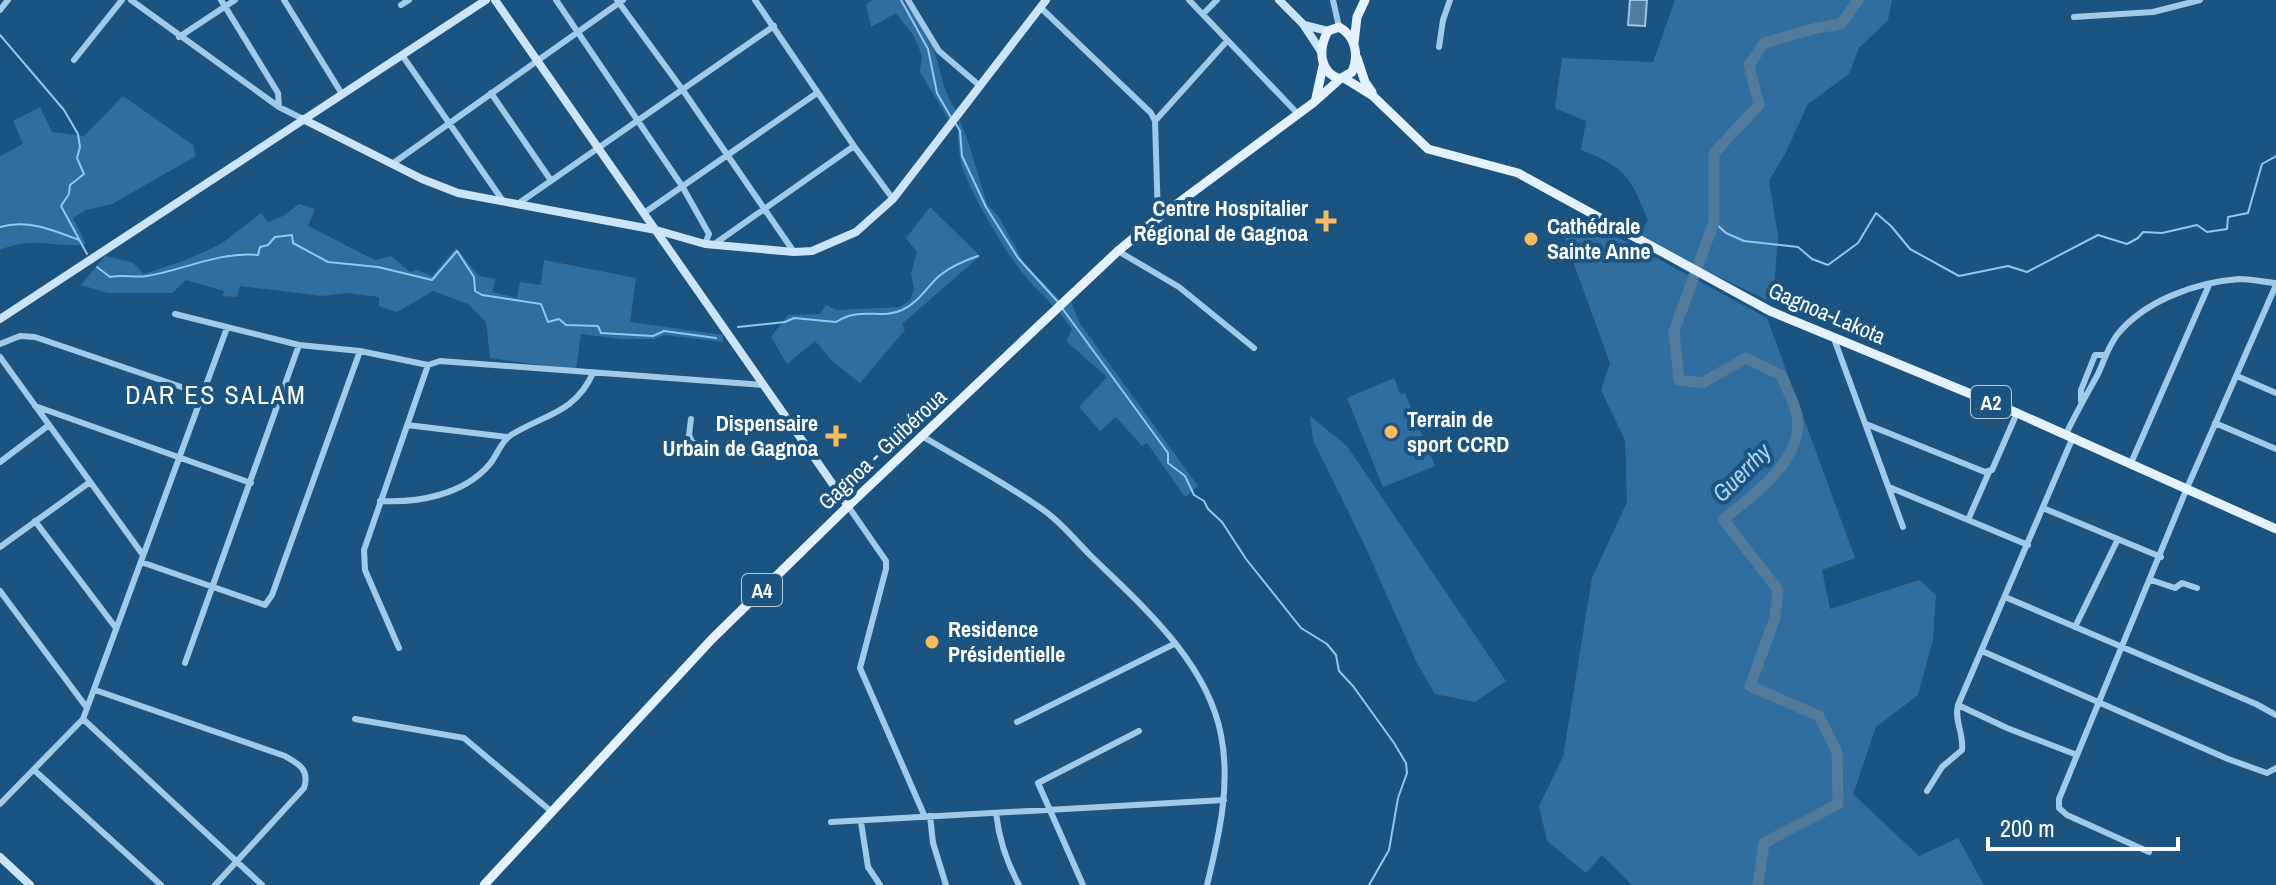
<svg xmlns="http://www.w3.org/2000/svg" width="2276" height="885" viewBox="0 0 2276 885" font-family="'Archivo Narrow',sans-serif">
	<rect width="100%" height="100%" fill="#1c5481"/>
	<path fill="#306e9f" d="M872,0H903C914,15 928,31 934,50C942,75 941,86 956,110L950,122L920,72L922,55L913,35L896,13L871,27L866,5Z
		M1675,0H1892L1888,20L1859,48L1849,74L1808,104L1785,154L1769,181L1778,235L1773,303L1638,238L1648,220C1630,176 1626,168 1581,150L1586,121L1555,108L1562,58L1653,62Z
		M123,96L193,145L196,156L112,204L86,210L73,218L86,244C55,249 35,235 0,250V156L23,144L13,121L40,107L52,132L84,136Z
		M959,119L969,144L987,204L999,217L1024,263L1060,300L1055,308C1044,296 1031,284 1021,271C1006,253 965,184 961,162C958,147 957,133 959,119Z
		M299,204L315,209L308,226L375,260L391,256L410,272L417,270L432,276L456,248L479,276L496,279L492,292L517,298L520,282L541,285L544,260L636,278L630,322L723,335V342L664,335L654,339H622L581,334L576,370L490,358L486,322L468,304L433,291L397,312L379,306V297L346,293L322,296L240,286L237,297L223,296L224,291L186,280L172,293H108L81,285L105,256L132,262L144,274L186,260L221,244L261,213L268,222L283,216Z
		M930,207L980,256L902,324L905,330L860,383L832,361L815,341L787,364L771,337L788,315L820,314L826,305L836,310L900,307L910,300L914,290L911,273L917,252L906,238Z
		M1579,216L1767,318L1855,558L1822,570L1830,609L1919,580L1936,595L1933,640L1918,695L1876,727L1853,794L1919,856L1958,838L1984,885H1632L1602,855L1586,873L1547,841L1539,806L1563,757L1592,578L1627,502L1625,440L1601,390L1610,363L1564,237Z
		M1071,301L1079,322L1198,486L1185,497L1147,443L1142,446L1116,417L1100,431L1079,407L1107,377L1066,341L1072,329L1059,312Z
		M1394,378L1400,394L1405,393L1435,466L1383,487L1347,398Z
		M1310,416L1347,446L1506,681L1475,702L1435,694L1417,663L1364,544L1313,440Z"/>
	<path fill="#517a9b" stroke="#94c7eb" stroke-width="2" d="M1630,0H1647L1645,26L1628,25Z"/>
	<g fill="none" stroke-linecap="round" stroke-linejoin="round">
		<path stroke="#94c7eb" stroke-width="2" d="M901,0L928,49L937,93L952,119
			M0,35L64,110L78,134L80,147L77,158L84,174L70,185L69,194L61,206L87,254
			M956,124L960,131L962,156L986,207L1018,258L1058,302
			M1714,222L1726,233L1744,241L1798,247L1812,259L1828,265L1858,243L1876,213L1891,226L1910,249L1959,276L2008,266L2027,272L2098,235L2127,244L2138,238L2143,232L2162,233L2197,225L2207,232L2227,229L2228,217L2248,213L2262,164L2276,156
			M0,227C27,219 54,230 79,240
			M97,267L110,277C123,274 134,278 147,276C183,270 221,251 258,255L260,247L268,245L275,237L292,235L293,243L328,262L378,267L432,280L457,251L474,277L475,291L482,295L541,304L548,322L559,319L566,325L598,326L601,333L653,336L664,331L716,338
			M1062,308L1168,453V463L1185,476L1194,495L1204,501L1208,509L1222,522L1246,559L1301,628L1327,644L1336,655L1339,671L1353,686L1394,743L1406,763L1407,773L1398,798L1389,850L1369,885
			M738,327L785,322L794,318L836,322C860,306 881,320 902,310C918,303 927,287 939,276C951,266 963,261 978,256"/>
		<path stroke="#517a9b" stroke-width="11" d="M1758,885L1764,843L1838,804L1837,752L1819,716L1750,686L1775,618L1778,590L1723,519C1752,497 1805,459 1797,416C1795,403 1786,388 1781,375L1746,358L1702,383L1679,380L1674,331L1714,222V153L1759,105L1749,65L1764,43L1817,28L1841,24L1858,0"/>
		<path stroke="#a1cae9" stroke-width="6" d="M131,0L279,107L303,119
			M221,0L278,93L279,107
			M284,0L342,94
			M556,0L682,186L709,234L705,244
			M617,0L682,89L794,252
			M755,0L854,146L893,199
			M908,0L939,51L980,86
			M1189,0L1298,114
			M1333,0L1339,27
			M401,5L409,0
			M1040,7L1151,113L1155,121L1158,218
			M0,10L8,0
			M1203,14L1217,0
			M2074,17L2153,12L2200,0
			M179,37L235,0
			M1439,47L1443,20L1450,0
			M402,55L503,201
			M74,60L122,0
			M491,93L550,179
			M1155,121L1227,41
			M392,164L623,0
			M519,203L774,26
			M644,213L817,93
			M713,245L854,146
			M1118,251L1179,287L1254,348
			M175,314L299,345L360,351L428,365L440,361L764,385
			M1833,336L1903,527
			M0,344L20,336L35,337L202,394
			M0,357L143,555
			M2237,376L2276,393
			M2081,401V390L2095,355H2105
			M35,406L251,483
			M691,419L689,435L692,442C725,458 770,454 805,445
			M2215,423L2276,449
			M1866,424L1985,472L1992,470L2017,413
			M407,425L507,437
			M2066,434C2076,413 2087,394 2098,374C2104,361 2108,347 2117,335C2144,301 2196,282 2239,279C2251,279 2264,282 2276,283
			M922,436C962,460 1004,482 1042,509C1060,521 1075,540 1090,555C1141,605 1207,661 1221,735C1231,785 1219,836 1207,885
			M0,462L49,425
			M2131,463L2209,285
			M1889,487L2028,545
			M380,501C418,503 463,495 489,465C497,456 501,441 511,435C545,414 575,413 593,373
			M848,506L886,561V569L860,668L925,817
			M2043,508L2161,557
			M1968,520L1989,472
			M35,521L116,628
			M0,547L90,482
			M141,562L265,605L272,595L360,351
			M2151,580L2175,588L2182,583L2197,588
			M0,591L87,708
			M2005,597L2256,704L2276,715
			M2075,627L2118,539
			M399,648L365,570L364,550L428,365
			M1982,651L2228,759L2267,773L2276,768
			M185,663L299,345
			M95,690L285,756C299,764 310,770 304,788L215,885
			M1958,705L2007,728L2077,755
			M83,719L262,885
			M355,719L464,738L552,812
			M1017,722L1174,644
			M34,770L161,885
			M1927,791L1942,767L1962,750C1964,734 1954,720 1958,705L2073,437
			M0,804L83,719L227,328
			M996,813C999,840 1006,861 1019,885
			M930,816L933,843L946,885
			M831,822L1224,800
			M861,822L868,867L880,885
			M2149,852L2067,815L2059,808V799L2187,488L2276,285
			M1083,885L1038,783L1139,731"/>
		<path stroke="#cce4f7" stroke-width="8" d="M495,0L848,506
			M1279,0L1303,24L1322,53
			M1304,25L1328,31
			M303,119L422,179L458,193L656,230L705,244L794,252L812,251L856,232L893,199L1046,0
			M0,319L486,0
			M0,857L30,885"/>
		<path stroke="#e4f1fe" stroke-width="9" d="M1339,27C1356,36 1359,56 1352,72L1340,79C1319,72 1318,49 1328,31Z
			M1354,43L1357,17L1365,0
			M1357,58L1365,82L1372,92
			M1344,78L1373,96L1428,149L1518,173L1770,311L2017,413L2276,529
			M1316,98L1323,66
			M484,885L712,639L848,506L1066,300L1118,251L1158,218L1313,103L1340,79"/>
	</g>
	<g fill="#fabb5e" stroke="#1c5481" stroke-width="3">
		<path d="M1322 209h8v8h8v8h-8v8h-8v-8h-8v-8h8z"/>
		<circle cx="1531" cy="239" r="8"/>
		<circle cx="1391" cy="432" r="8"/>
		<path d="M832 424h8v8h8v8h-8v8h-8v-8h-8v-8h8z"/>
		<circle cx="932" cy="642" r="8"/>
	</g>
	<g text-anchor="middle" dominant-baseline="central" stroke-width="8" stroke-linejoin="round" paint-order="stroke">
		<g fill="#1c5481" stroke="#bbccd9" stroke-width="2">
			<rect x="1971" y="386" width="40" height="32" rx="6"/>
			<rect x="742" y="574" width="40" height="32" rx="6"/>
		</g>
		<g font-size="20" font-weight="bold" fill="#fff">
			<text x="1991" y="402">A2</text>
			<text x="762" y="590">A4</text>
		</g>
		<g font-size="22" font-weight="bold" fill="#fff" stroke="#1c5481" text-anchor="start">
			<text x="1308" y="208" text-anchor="end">Centre Hospitalier<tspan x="1308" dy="25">Régional de Gagnoa</tspan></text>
			<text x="1547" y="226">Cathédrale<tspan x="1547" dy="25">Sainte Anne</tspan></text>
			<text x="1407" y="419">Terrain de<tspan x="1407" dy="25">sport CCRD</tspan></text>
			<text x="818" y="423" text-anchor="end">Dispensaire<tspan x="818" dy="25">Urbain de Gagnoa</tspan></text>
			<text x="948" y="629">Residence<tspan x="948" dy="25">Présidentielle</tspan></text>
		</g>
		<g font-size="22" fill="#fff" stroke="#1c5481">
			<text transform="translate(1827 313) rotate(23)">Gagnoa-Lakota</text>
			<text transform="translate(882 449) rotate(-43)">Gagnoa - Guibéroua</text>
		</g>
		<g font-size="24" font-style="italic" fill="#acd4f1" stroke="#1c5481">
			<text transform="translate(1741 472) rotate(-45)">Guerrhy</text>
		</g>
		<g font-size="26" letter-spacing="2" fill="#fff" stroke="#1c5481">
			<text x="216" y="394">DAR ES SALAM</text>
		</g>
	</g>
	<path d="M1988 837v12h190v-12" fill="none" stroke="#ffffff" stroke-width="4"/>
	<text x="2000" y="837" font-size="24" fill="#ffffff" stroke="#1c5481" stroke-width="6" paint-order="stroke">200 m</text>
</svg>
